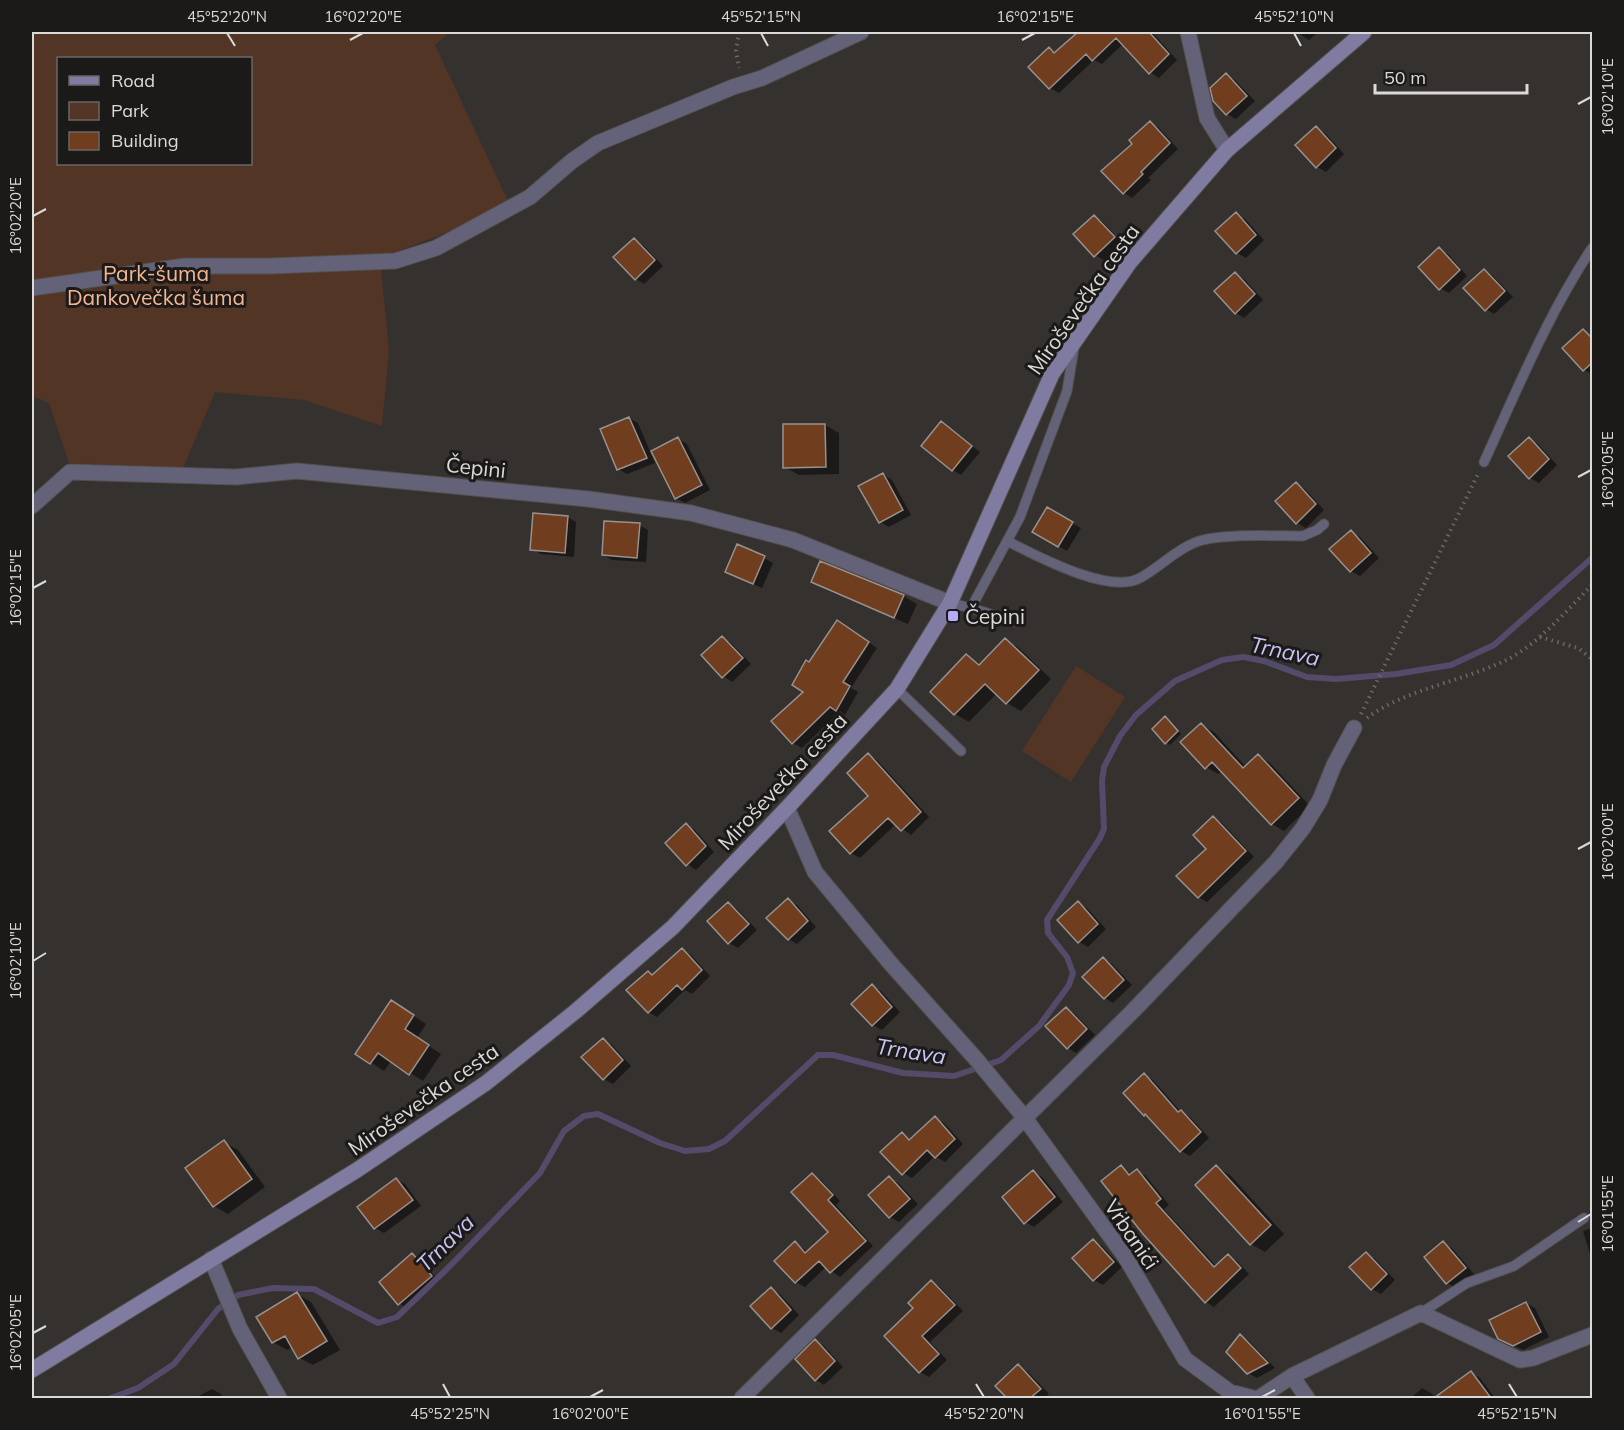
<svg xmlns="http://www.w3.org/2000/svg" width="1624" height="1430" viewBox="0 0 1624 1430" font-family="Mulish,sans-serif">
	<rect width="100%" height="100%" fill="#35312f"/>
	<path fill="#533525" fill-rule="evenodd" d="M32,32H450L435,45L508,201L455,229L380,258L389,351L382,426L304,400L215,392L183,468L69,463L49,403L32,396ZM58,58H250V164H58Z
		M1076,666L1125,697L1071,782L1022,751Z"/>
	<path fill="#0007" d="M1080,32H1152L1177,60L1159,78L1150,72L1123,44L1102,64L1094,60L1059,93L1050,88L1030,67L1050,49L1056,53Z
		M1297,32H1318L1309,40Z
		M1227,75L1235,80L1255,101L1236,119L1227,114L1215,100Z
		M1150,123L1159,128L1178,149L1148,178L1151,180L1132,198L1124,193L1134,144Z
		M1316,128L1325,133L1344,154L1326,172L1317,167Z
		M1236,214L1245,219L1264,240L1246,258L1237,253Z
		M1094,216L1103,222L1122,243L1104,260L1095,255Z
		M635,240L643,245L663,266L644,284L636,279Z
		M1440,249L1448,254L1467,276L1449,293L1440,288Z
		M1485,270L1493,276L1513,297L1494,314L1486,309Z
		M1235,274L1244,279L1263,300L1244,318L1236,313Z
		M1583,331L1592,336V374L1584,370Z
		M629,418L638,423L655,463L627,474L618,469Z
		M942,423L980,452L961,475L953,470Z
		M825,425L839,433V474L799,475L785,467Z
		M678,439L687,444L710,490L685,503L676,498Z
		M1529,439L1538,444L1557,465L1539,483L1530,478Z
		M883,474L892,480L911,515L889,527L880,522Z
		M1296,484L1305,489L1324,510L1306,528L1297,523Z
		M1048,509L1081,528L1067,551L1034,532Z
		M568,517L576,522L574,557L541,554L532,549Z
		M639,525L648,530L646,562L612,560L603,555Z
		M1351,532L1360,537L1379,558L1360,576L1351,571Z
		M764,558L773,563L762,588L735,576Z
		M813,582L903,596L917,604L908,624L826,590Z
		M846,627L877,648L851,688L858,692L845,715L840,711L802,748L793,743L806,692L810,664Z
		M723,638L731,643L751,664L732,682L723,676Z
		M1005,640L1019,648L1051,679L1021,711L1007,703L997,693L969,722L955,714L932,692L966,656L982,665Z
		M1165,718L1181,734L1170,745L1166,742Z
		M1201,725L1214,732L1246,767L1258,756L1270,763L1310,806L1284,831L1272,824L1222,771L1218,774L1206,767Z
		M868,755L877,760L929,817L911,835L896,824L860,858L851,853L831,831L870,796Z
		M1214,818L1222,823L1254,857L1207,902L1198,897Z
		M686,825L695,830L714,852L696,870L687,864Z
		M788,900L797,905L816,927L797,944L789,939Z
		M1078,903L1087,908L1106,929L1088,947L1079,942Z
		M729,904L737,909L757,930L738,948L729,943L709,921Z
		M682,950L691,955L710,976L692,994L685,990L657,1017L648,1012L654,976Z
		M1104,959L1112,964L1132,985L1113,1003L1105,998Z
		M872,986L881,991L900,1012L882,1030L873,1025L853,1004Z
		M1066,1008L1075,1014L1095,1035L1076,1053L1067,1047Z
		M405,1010L426,1024L417,1038L441,1054L423,1081L391,1061L384,1071L357,1053Z
		M603,1040L612,1045L631,1066L613,1084L604,1079Z
		M1144,1075L1153,1080L1180,1111L1190,1117L1209,1138L1190,1156L1181,1151L1152,1119L1145,1114Z
		M935,1118L944,1123L963,1144L945,1162L935,1156L912,1178L903,1173L902,1134L911,1140Z
		M224,1142L238,1150L265,1187L228,1214L214,1206Z
		M1121,1167L1132,1175L1137,1171L1146,1176L1169,1205L1164,1209L1217,1267L1228,1256L1237,1261L1249,1274L1214,1307L1206,1302Z
		M1216,1167L1230,1175L1284,1234L1265,1252L1251,1244Z
		M1033,1172L1042,1177L1063,1202L1034,1227L1025,1222Z
		M812,1175L821,1180L840,1201L836,1205L873,1246L840,1277L826,1267L805,1287L796,1282L776,1261L795,1243L808,1252L830,1232Z
		M889,1178L898,1183L918,1204L899,1222L890,1217L870,1195Z
		M396,1179L405,1184L421,1206L384,1233L375,1228L359,1207Z
		M1592,1228V1261L1583,1231Z
		M1094,1241L1102,1246L1122,1267L1103,1285L1094,1280L1074,1258Z
		M1443,1243L1452,1248L1474,1274L1456,1288L1447,1283L1426,1257Z
		M1366,1254L1375,1259L1395,1280L1381,1294L1372,1289Z
		M412,1255L421,1260L439,1281L408,1309L399,1303Z
		M932,1282L940,1287L963,1311L930,1342L947,1360L929,1377L920,1372L886,1336L915,1309Z
		M771,1289L780,1294L799,1315L781,1333L772,1328Z
		M297,1294L311,1302L340,1350L313,1365L299,1358L293,1347L287,1350L273,1342Z
		M1526,1303L1535,1308L1549,1337L1523,1350L1509,1343Z
		M1240,1336L1249,1341L1275,1368L1257,1378L1248,1373Z
		M815,1341L824,1346L843,1367L824,1385L816,1380Z
		M1018,1366L1027,1371L1049,1394L1044,1398H1009L997,1386Z
		M1471,1373L1480,1378L1495,1398H1436Z
		M1422,1388L1431,1393L1436,1398H1411Z
		M212,1389L221,1394L223,1398H195Z"/>
	<g fill="none" stroke-linecap="round" stroke-linejoin="round">
		<path stroke="#544b6b" stroke-width="6" d="M111,1398L138,1388L174,1364L218,1309L238,1295L273,1288L314,1289L378,1323L397,1317L450,1266L540,1173L564,1131L584,1116L598,1114L660,1143L685,1151L709,1149L725,1141L818,1055H833L903,1073L954,1076L1001,1060L1039,1026L1069,985L1073,973L1067,957L1048,933L1047,920L1100,838L1104,829L1102,781L1104,767L1120,736L1136,715L1175,681L1222,660L1243,657L1264,661L1307,677L1336,679L1396,674L1451,665L1494,645L1592,558"/>
	</g>
	<path fill="#703d1f" stroke="#97928f" stroke-width="1.5" d="M1078,32H1149L1169,54L1149,74L1116,38L1092,61L1086,54L1049,89L1028,67L1049,47L1054,53Z
		M1226,73L1247,96L1226,115L1213,101L1210,88Z
		M1150,121L1170,143L1141,172L1143,174L1123,194L1101,171L1132,144L1129,140Z
		M1316,126L1336,148L1316,168L1295,145Z
		M1236,212L1256,235L1236,254L1215,231Z
		M1094,215L1115,237L1094,257L1073,234Z
		M634,238L655,260L635,280L613,257Z
		M1439,247L1460,270L1439,290L1418,267Z
		M1484,269L1505,291L1485,311L1463,288Z
		M1235,272L1255,294L1235,314L1214,291Z
		M1583,329L1593,339V362L1583,371L1562,348Z
		M629,417L647,458L617,470L600,429Z
		M941,421L972,446L952,471L921,446Z
		M783,424H825L826,467L783,468Z
		M678,437L702,485L675,499L651,451Z
		M1529,437L1549,459L1529,479L1508,456Z
		M883,473L903,510L879,523L858,486Z
		M1296,482L1316,504L1296,524L1275,501Z
		M1047,507L1073,522L1058,547L1032,532Z
		M533,513L568,516L565,553L530,550Z
		M604,521L640,523L637,558L602,555Z
		M1351,530L1371,553L1350,572L1329,549Z
		M737,544L765,556L753,584L725,572Z
		M820,561L904,595L894,618L811,582Z
		M837,620L869,642L843,682L850,686L836,711L830,707L792,744L771,721L803,692L792,685L806,660L809,662Z
		M722,636L743,658L722,678L701,655Z
		M1005,638L1039,670L1006,704L985,684L954,715L930,692L966,654L979,665Z
		M1165,716L1178,731L1165,744L1152,729Z
		M1201,723L1243,768L1258,754L1299,798L1271,825L1212,762L1205,769L1180,742Z
		M868,753L921,812L901,831L888,818L850,854L829,831L868,796L847,773Z
		M1213,816L1246,851L1198,898L1176,876L1206,849L1193,835Z
		M686,823L706,846L686,866L665,843Z
		M788,898L808,921L788,940L766,918Z
		M1078,901L1098,924L1078,943L1057,920Z
		M728,902L749,924L728,944L707,921Z
		M682,948L702,970L682,990L677,985L648,1013L626,990L648,971L652,975Z
		M1103,957L1124,980L1104,999L1082,977Z
		M872,984L892,1007L872,1026L851,1004Z
		M391,1000L414,1015L405,1029L429,1045L409,1075L378,1053L370,1064L355,1054Z
		M1066,1007L1087,1029L1067,1049L1045,1026Z
		M603,1038L623,1060L603,1080L581,1057Z
		M1144,1073L1178,1112L1181,1110L1201,1132L1180,1152L1145,1114L1144,1116L1123,1093Z
		M935,1116L955,1139L935,1158L927,1150L902,1175L880,1152L902,1132L909,1140Z
		M224,1140L252,1179L213,1207L185,1168Z
		M1121,1165L1129,1175L1137,1169L1161,1199L1156,1203L1214,1267L1228,1254L1241,1268L1205,1303L1143,1234L1101,1181Z
		M1216,1165L1271,1225L1250,1245L1195,1185Z
		M1033,1170L1055,1197L1024,1224L1002,1197Z
		M812,1173L833,1195L828,1200L866,1241L830,1273L819,1261L795,1283L774,1261L795,1241L805,1253L828,1232L791,1192Z
		M889,1176L910,1199L889,1218L868,1195Z
		M396,1178L413,1200L374,1229L357,1207Z
		M1093,1239L1114,1262L1093,1281L1072,1258Z
		M1443,1241L1466,1268L1446,1284L1424,1257Z
		M1366,1252L1387,1274L1371,1290L1349,1267Z
		M412,1253L432,1276L398,1305L379,1282Z
		M931,1280L955,1305L922,1336L939,1354L919,1373L884,1336L913,1308L908,1303Z
		M771,1287L791,1310L771,1329L750,1306Z
		M297,1292L327,1341L298,1359L285,1336L272,1343L256,1317Z
		M1526,1302L1541,1332L1513,1346L1498,1339L1489,1320Z
		M1240,1334L1268,1363L1247,1374L1226,1352Z
		M815,1339L835,1361L815,1381L795,1359Z
		M1018,1364L1041,1389L1030,1398H1007L995,1386Z
		M1471,1371L1491,1398H1434Z"/>
	<g fill="none" stroke-linecap="round" stroke-linejoin="round">
		<defs>
			<path id="service" d="M1484,462C1517,390 1548,314 1592,248
				M1007,541C1037,556 1109,595 1140,578C1159,568 1174,551 1194,543C1216,533 1277,536 1303,536L1317,530L1324,524
				M950,603L971,608L1020,517L1067,391L1074,348
				M971,608L1016,622
				M897,689L961,751
				M1421,1313L1467,1283L1514,1266L1584,1218"/>
			<path id="minor" d="M1188,32L1207,118L1227,150
				M32,288L185,266H271L395,261L436,248L530,197L572,161L598,143L733,87L762,78L861,32
				M32,506L70,472L236,477L297,471L588,499L691,513L793,540L950,603
				M787,808L815,872L891,964L976,1059L1024,1117L1126,1258L1185,1359L1230,1392L1253,1398
				M211,1259L240,1329L279,1398
				M1292,1376L1307,1398
				M742,1398L1132,1012L1275,863L1303,828L1320,800L1334,765L1354,728
				M1259,1398L1292,1376L1421,1313L1520,1360L1533,1358L1592,1335"/>
			<path id="secondary" d="M32,1370L357,1170L486,1083L576,1011L673,927L787,808L897,689L950,603L1052,374L1130,262L1227,150L1364,32"/>
		</defs>
		<use href="#service" stroke="#534f4d" stroke-width="11"/>
		<use href="#minor" stroke="#534f4d" stroke-width="17"/>
		<use href="#secondary" stroke="#534f4d" stroke-width="17"/>
		<path stroke="#6b6866" stroke-width="4" stroke-dasharray="1.5 4.5" stroke-linecap="butt" d="M739,32L736,51L739,68
			M1540,637L1578,648L1592,659
			M1361,714L1479,472
			M1367,718C1404,690 1459,682 1502,662C1536,647 1566,611 1592,585"/>
		<use href="#service" stroke="#646279" stroke-width="9"/>
		<use href="#minor" stroke="#646279" stroke-width="15"/>
		<use href="#secondary" stroke="#7f7ba1" stroke-width="15"/>
	</g>
	<path fill="none" stroke="#dcdad8" stroke-width="2" d="M227,33L235,46M761,33L768,46M1294,33L1301,46M350,40L363,33M1022,40L1035,33M1578,104L1591,97M33,216L46,209M1578,477L1591,470M33,588L46,581M1578,849L1591,842M33,961L46,953M1578,1222L1591,1214M33,1333L46,1326M443,1384L450,1397M976,1384L984,1397M1509,1384L1517,1397M590,1397L603,1390M1262,1397L1275,1390"/>
	<rect fill="#b5acf8" stroke="#1c1a19" stroke-width="2" x="947" y="610" width="12" height="12" rx="3"/>
	<g text-anchor="middle" dominant-baseline="central" stroke-width="6" stroke-linejoin="round" paint-order="stroke">
		<g font-size="21" fill="#f7b692" stroke="#1c1a19">
			<text x="156" y="273">Park-šuma<tspan x="156" dy="24">Dankovečka šuma</tspan></text>
		</g>
		<g font-size="21" fill="#dcdad8" stroke="#1c1a19">
			<text transform="translate(1083 299) rotate(-55)">Miroševečka cesta</text>
			<text transform="translate(476 467) rotate(6)">Čepini</text>
			<text transform="translate(782 781) rotate(-47)">Miroševečka cesta</text>
			<text transform="translate(423 1099) rotate(-35)">Miroševečka cesta</text>
			<text transform="translate(1132 1234) rotate(56)">Vrbanići</text>
		</g>
		<g font-size="21" fill="#dcdad8" stroke="#1c1a19" text-anchor="start">
			<text x="965" y="616">Čepini</text>
		</g>
		<g font-size="22" font-style="italic" fill="#c8c3f4" stroke="#1c1a19">
			<text transform="translate(1285 651) rotate(12)">Trnava</text>
			<text transform="translate(911 1051) rotate(9)">Trnava</text>
			<text transform="translate(445 1243) rotate(-45)">Trnava</text>
		</g>
	</g>
	<rect width="1624" height="1430" fill="none" stroke="#1c1a19" stroke-width="66"/>
	<rect x="57" y="57" width="195" height="108" fill="#1c1a19" stroke="#696765" stroke-width="1.5"/>
	<rect x="69" y="76" width="30" height="9" fill="#7f7ba1" stroke="#696765" stroke-width="1.5"/>
	<text x="111" y="87" font-size="18" fill="#dcdad8">Road</text>
	<rect x="69" y="102" width="30" height="18" fill="#533525" stroke="#696765" stroke-width="1.5"/>
	<text x="111" y="117" font-size="18" fill="#dcdad8">Park</text>
	<rect x="69" y="132" width="30" height="18" fill="#703d1f" stroke="#696765" stroke-width="1.5"/>
	<text x="111" y="147" font-size="18" fill="#dcdad8">Building</text>
	<path d="M1375 84v9h152v-9" fill="none" stroke="#dcdad8" stroke-width="3"/>
	<text x="1384" y="84" font-size="18" fill="#dcdad8" stroke="#1c1a19" stroke-width="4.5" paint-order="stroke">50 m</text>
	<rect x="33" y="33" width="1558" height="1364" fill="none" stroke="#dcdad8" stroke-width="2"/>
	<g font-size="15" text-anchor="middle" fill="#dcdad8">
		<text x="227" y="22">45°52'20"N</text>
		<text x="363" y="22">16°02'20"E</text>
		<text x="761" y="22">45°52'15"N</text>
		<text x="1035" y="22">16°02'15"E</text>
		<text x="1294" y="22">45°52'10"N</text>
		<text transform="translate(1608 97) rotate(-90)" y="5">16°02'10"E</text>
		<text transform="translate(16 216) rotate(-90)" y="5">16°02'20"E</text>
		<text transform="translate(1608 470) rotate(-90)" y="5">16°02'05"E</text>
		<text transform="translate(16 588) rotate(-90)" y="5">16°02'15"E</text>
		<text transform="translate(1608 842) rotate(-90)" y="5">16°02'00"E</text>
		<text transform="translate(16 961) rotate(-90)" y="5">16°02'10"E</text>
		<text transform="translate(1608 1214) rotate(-90)" y="5">16°01'55"E</text>
		<text transform="translate(16 1333) rotate(-90)" y="5">16°02'05"E</text>
		<text x="450" y="1419">45°52'25"N</text>
		<text x="590" y="1419">16°02'00"E</text>
		<text x="984" y="1419">45°52'20"N</text>
		<text x="1262" y="1419">16°01'55"E</text>
		<text x="1517" y="1419">45°52'15"N</text>
	</g>
</svg>
